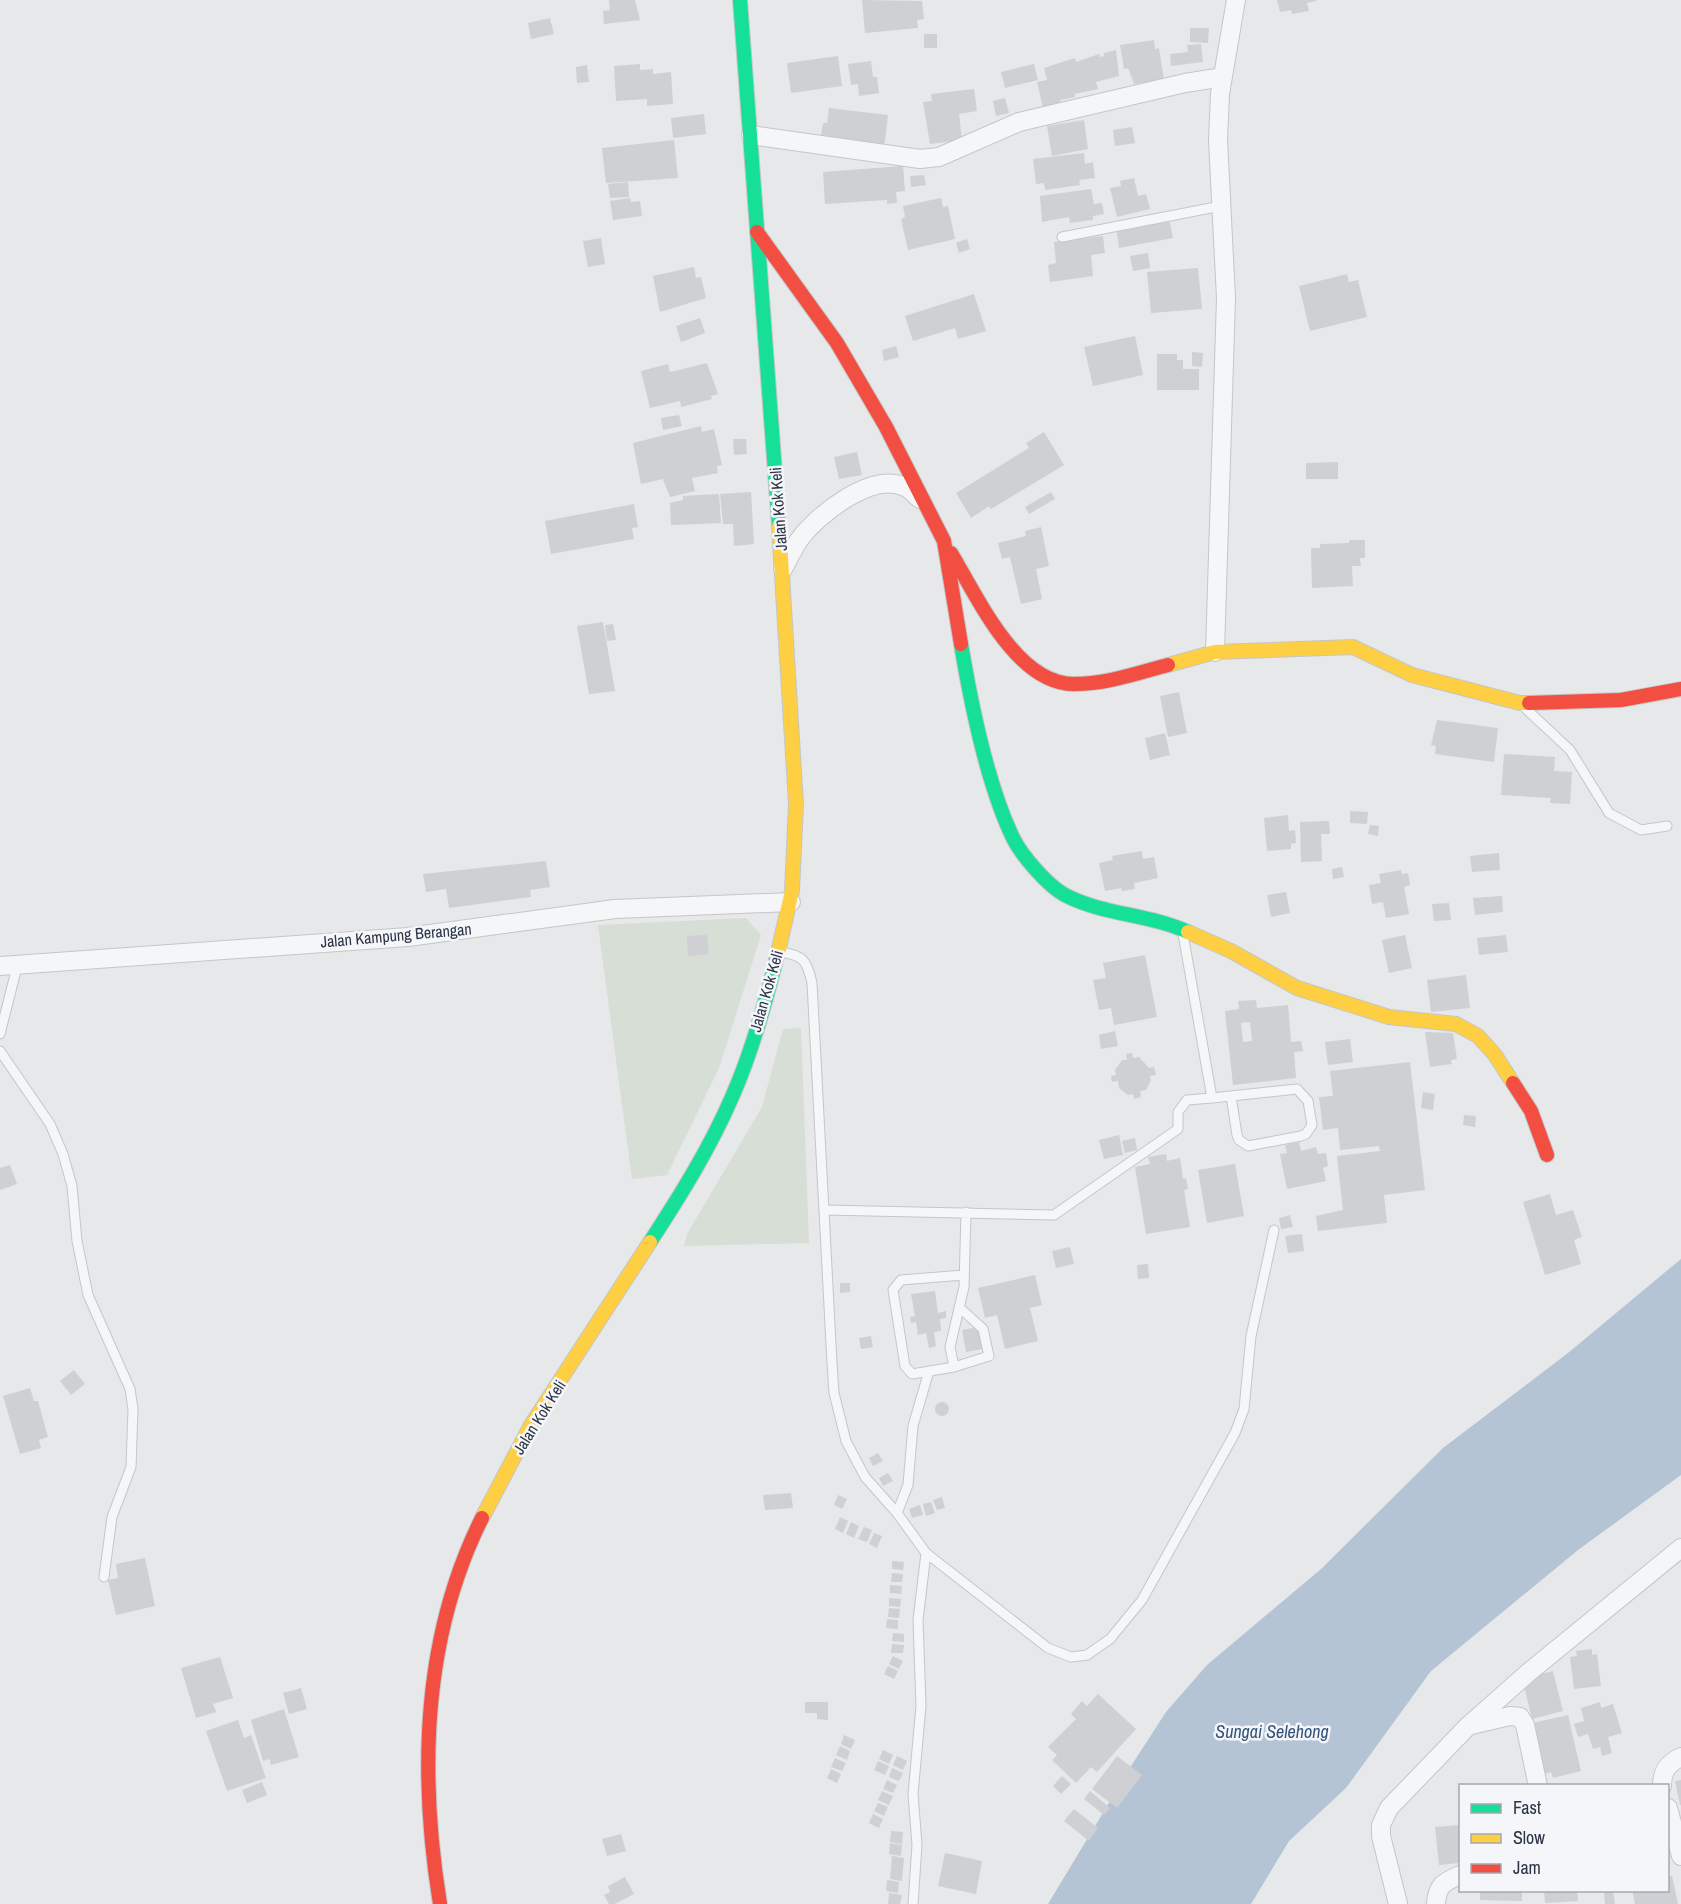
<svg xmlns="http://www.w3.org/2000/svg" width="1681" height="1904" viewBox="0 0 1681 1904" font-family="'Archivo Narrow',sans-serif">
	<rect width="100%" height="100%" fill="#e6e8ea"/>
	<path fill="#d6ded6" d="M746,918L761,935L719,1068L667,1175L632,1179L598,925Z
		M801,1028L809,1243L684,1246L687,1234L762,1107L783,1029Z"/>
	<path fill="#b4c4d5" d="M1681,1259V1475L1578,1550L1431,1671L1346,1788L1289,1841L1251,1904H1048L1133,1763L1166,1712L1207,1665L1321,1569L1443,1448L1568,1353Z"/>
	<path fill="#ced0d3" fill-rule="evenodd" d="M609,0H635L640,20L604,24L603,11L610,10Z
		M862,0L922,1L924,19L917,20L918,28L865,33Z
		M1277,0H1316V1L1307,3L1309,11L1292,14L1291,10L1280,12Z
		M550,18L554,34L531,39L528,23Z
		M1190,28H1209L1208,43L1190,42Z
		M924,34H937V48H924Z
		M1154,40L1155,49L1159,48L1164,79L1134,84L1128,68L1124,69L1120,45Z
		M1201,44L1203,62L1171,66L1170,54L1188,52L1187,45Z
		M1116,50L1119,76L1096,82L1098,89L1075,94V97L1060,100L1062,108L1044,112L1037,82L1047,80L1044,68L1075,58L1076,62L1099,54L1100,57L1104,56V53Z
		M838,56L842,86L791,93L787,63Z
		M871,61L873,77H877L879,93L859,96L858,84L851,85L848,64Z
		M640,64V70L653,69V74L671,72L673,104L647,106V99L616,101L614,66Z
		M1034,64L1038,80L1005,88L1001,72Z
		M587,65L589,82L577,83L576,67Z
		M974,89L977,111L959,114L962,140L930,144L923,102L932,101L931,94Z
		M1005,98L1009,113L996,116L993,101Z
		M829,108L888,115L884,149L820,141L823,123H827Z
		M704,114L706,134L673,138L671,118Z
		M1084,120L1088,149L1052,156L1047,126Z
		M1132,127L1135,143L1115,146L1113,130Z
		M674,140L678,178L606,183L602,148Z
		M1084,153L1085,164L1093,162L1095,178L1079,180L1080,185L1045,190L1044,183L1036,184L1033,159Z
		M903,166L905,191L896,192L897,203L887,204V200L825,204L823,172Z
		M924,175L926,185L911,187L910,176Z
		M1134,178L1138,196L1146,194L1150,209L1117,217L1110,188L1121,186L1120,181Z
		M628,182L629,197L610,198L608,184Z
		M1091,189L1094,204L1102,203L1104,214L1093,216V220L1070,223L1069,217L1042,222L1040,196Z
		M630,198L631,202L640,201L642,216L613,220L610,201Z
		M941,198L943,207L948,206L955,239L908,250L901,219L905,217L903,206Z
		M1169,218L1173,238L1119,248L1116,227Z
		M1103,236L1105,253L1091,255L1093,276L1050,282L1048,265L1056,263L1054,242Z
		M601,238L605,264L588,267L583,241Z
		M967,239L970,249L959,253L956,243Z
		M1148,253L1150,268L1133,271L1130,256Z
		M694,267L696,278L701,277L706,298L660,312L653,276Z
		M1198,268L1202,309L1151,313L1147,272Z
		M1347,274L1349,282L1358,280L1367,317L1310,331L1299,286Z
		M974,294L986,331L958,339L955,328L913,341L905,316Z
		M700,318L705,333L681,342L676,326Z
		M1135,336L1143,375L1093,386L1084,347Z
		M896,346L899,357L884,361L882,350Z
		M1192,352L1203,353L1202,367L1192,366Z
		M1157,354H1177V360H1183V369H1199V390H1157Z
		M707,363L718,394L711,396L712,399L681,407L680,401L650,408L641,371L668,364L670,372Z
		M679,415L682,426L663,430L661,418Z
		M701,426L702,432L714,429L722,465L717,466L718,473L692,478L695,491L670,497L663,479L641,484L633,443Z
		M1044,432L1064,465L991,509L989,506L971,518L956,493L1029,448L1026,443Z
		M733,439H746L747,454L734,455Z
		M857,452L862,475L839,479L834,457Z
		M1338,462V479H1306V463Z
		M751,492L754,544L734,546L733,524H723L720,494Z
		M1051,492L1055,499L1029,514L1025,507Z
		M719,494L721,523L671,525L670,503L683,500V496Z
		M634,504L638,527L632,528L634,539L551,554L545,521Z
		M1041,527L1049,566L1036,569L1042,599L1021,604L1010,557L1002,559L998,543L1026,536L1025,531Z
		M1349,540H1365V558H1360L1361,566H1352L1353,586L1312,588L1311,548H1320V544L1349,543Z
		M603,622L615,691L589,694L577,626Z
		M613,624L616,640L607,641L605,625Z
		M1179,692L1187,733L1168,737L1160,696Z
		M1437,720L1498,728L1494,762L1435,754L1436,746L1431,745Z
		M1165,733L1170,755L1150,760L1145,738Z
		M1504,754L1555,757L1554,771L1572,772L1570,804L1550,803L1551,798L1501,795Z
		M1350,811L1368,812L1367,824L1350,823Z
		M1288,815L1289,831L1295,830L1296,843L1291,844V849L1267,851L1264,818Z
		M1329,821L1330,834H1321L1322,861L1301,862L1300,822Z
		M1370,825L1379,826L1378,836L1368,834Z
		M1142,851L1143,859L1154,857L1158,878L1134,883L1135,889L1122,891L1121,888L1105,891L1099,863L1113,860L1112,856Z
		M1499,853L1500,870L1472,872L1470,856Z
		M546,861L550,887L530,890L531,897L449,908L446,889L426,892L423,874Z
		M1342,867L1344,877L1333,879L1332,869Z
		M1401,870L1402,874L1408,873L1410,885L1404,887L1409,914L1386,918L1383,902L1372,904L1369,885L1381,883L1379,874Z
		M1286,892L1290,913L1271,917L1267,895Z
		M1502,896L1503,912L1475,915L1473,898Z
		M1449,903L1451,920L1434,921L1432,904Z
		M707,935L709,954L688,956L687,936Z
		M1405,935L1412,968L1389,973L1382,940Z
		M1506,935L1508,952L1479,955L1477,938Z
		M1145,955L1157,1017L1114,1025L1111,1008L1099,1010L1093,980L1106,978L1103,963Z
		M1466,975L1470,1008L1431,1012L1427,980Z
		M1256,1000L1257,1008L1288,1005L1291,1042L1301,1041L1303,1051L1294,1052L1296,1078L1233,1085L1225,1011L1239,1009L1238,1001ZM1250,1022L1252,1041L1243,1042L1241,1023Z
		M1115,1031L1118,1046L1101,1049L1099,1035Z
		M1425,1032L1453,1033L1457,1059L1451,1060L1452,1064L1430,1067Z
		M1350,1039L1353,1062L1328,1065L1325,1042Z
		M1132,1053L1133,1058L1139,1057L1149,1068L1154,1067L1156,1075L1150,1076L1151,1080L1146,1090L1140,1091L1141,1097L1134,1099L1133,1094L1128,1095L1119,1088L1118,1081L1112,1082L1111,1076L1116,1075L1115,1070L1122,1060H1127L1126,1054Z
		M1410,1062L1425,1190L1384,1195L1387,1223L1318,1231L1316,1216L1343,1210L1337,1156L1380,1151L1379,1146L1340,1150L1338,1128L1323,1130L1319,1097L1333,1096L1330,1071Z
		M1423,1092L1435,1094L1433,1110L1421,1108Z
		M1464,1115L1476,1116L1475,1127L1463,1125Z
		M1119,1135L1123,1155L1104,1159L1099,1140Z
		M1135,1138L1137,1150L1125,1153L1122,1141Z
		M1299,1142L1301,1151L1316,1147L1318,1154L1326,1153L1328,1166L1323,1168L1326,1181L1287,1189L1280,1154L1287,1153L1285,1145Z
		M1166,1154L1167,1161L1180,1158L1183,1179L1186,1178L1188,1189L1184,1190L1190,1227L1146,1234L1135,1167L1150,1164L1148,1157Z
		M1235,1164L1244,1216L1207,1223L1198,1170Z
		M10,1165L17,1184L0,1190V1168Z
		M1550,1194L1556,1215L1573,1210L1582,1237L1574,1240L1581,1264L1545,1275L1523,1202Z
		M1290,1215L1293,1227L1281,1229L1279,1218Z
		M1302,1234L1304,1251L1288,1253L1285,1236Z
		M1070,1247L1074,1264L1056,1268L1052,1251Z
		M1148,1264L1149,1278L1138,1279L1137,1265Z
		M1035,1275L1042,1305L1030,1308L1038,1341L1005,1349L997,1315L985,1318L978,1288Z
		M840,1283H850V1292L840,1293Z
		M935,1291L938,1313L946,1311V1318L940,1319L941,1331L934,1332L936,1346L929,1348L926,1333L918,1335L916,1322L911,1323L910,1317L915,1316L911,1294Z
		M978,1327L982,1349L966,1352L962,1330Z
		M871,1336L873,1347L861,1349L859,1338Z
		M74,1370L85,1384L71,1395L60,1381Z
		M30,1388L34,1401H38L48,1437L39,1440L41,1448L20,1454L3,1396Z
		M935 1409a7 7 0 1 1 14 0a7 7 0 1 1-14 0Z
		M878,1453L883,1461L873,1466L869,1458Z
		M888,1473L893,1481L883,1486L879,1478Z
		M791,1493L793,1508L765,1510L763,1495Z
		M838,1495L847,1499L842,1509L834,1505Z
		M942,1497L945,1508L937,1510L933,1500Z
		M931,1502L935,1513L926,1516L923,1504Z
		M920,1505L923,1515L912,1518L909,1509Z
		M840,1517L848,1521L843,1533L835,1529Z
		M851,1522L859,1526L854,1538L846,1534Z
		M864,1527L872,1530L867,1542L858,1539Z
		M874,1533L882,1536L877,1548L869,1544Z
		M145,1558L155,1606L116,1615L108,1580L118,1578L116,1564Z
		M892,1561L904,1562L903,1570L892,1569Z
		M892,1573L903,1574L902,1582H891Z
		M890,1585L902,1586L901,1594L890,1593Z
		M889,1598L901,1599L900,1607L889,1606Z
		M889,1608L900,1609L899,1618L888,1617Z
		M887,1619L898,1620V1629L886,1628Z
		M893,1633L904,1634V1642L892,1641Z
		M892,1644L904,1645L903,1653H891Z
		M1592,1649V1655L1597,1654L1601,1686L1574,1689L1570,1657L1577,1656L1576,1651Z
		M893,1656L903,1661L899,1669L889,1664Z
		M220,1657L233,1698L213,1704L216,1712L196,1718L181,1668Z
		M888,1666L898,1671L894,1679L884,1674Z
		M1553,1671L1563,1711L1532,1719L1524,1686L1530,1684L1528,1677Z
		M301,1688L307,1709L289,1714L283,1693Z
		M1098,1694L1136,1729L1097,1772L1091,1767L1076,1783L1052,1760L1057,1755L1048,1747L1076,1719L1071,1714L1082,1701L1087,1706Z
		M805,1702H828V1720L817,1719V1713H805Z
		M1600,1702L1601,1708L1613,1704L1622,1733L1608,1737L1612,1753L1602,1756L1600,1747L1593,1749L1588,1734L1578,1737L1574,1724L1584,1721L1581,1708Z
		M284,1709L299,1757L271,1765L270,1759L263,1761L251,1720Z
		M1568,1715L1581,1771L1553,1778L1551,1772L1545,1774L1533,1723Z
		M238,1720L244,1738L251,1735L266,1778L227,1791L206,1731Z
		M844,1735L855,1740L851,1749L841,1744Z
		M840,1746L850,1751L847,1760L836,1755Z
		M883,1750L893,1755L889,1764L879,1759Z
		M897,1756L907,1761L903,1770L893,1765Z
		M1117,1756L1142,1775L1117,1808L1092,1789Z
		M835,1758L846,1763L842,1771L831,1767Z
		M878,1761L889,1766L885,1775L874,1770Z
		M892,1768L903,1773L899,1781L889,1777Z
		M831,1769L841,1774L837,1783L827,1778Z
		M1062,1776L1071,1784L1061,1794L1053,1786Z
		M887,1780L897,1785L893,1793L883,1789Z
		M1681,1780V1805H1680L1675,1781Z
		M262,1782L267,1795L247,1803L242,1790Z
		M882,1791L893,1796L889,1805L878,1800Z
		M1090,1791L1110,1808L1104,1815L1084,1799Z
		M878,1803L888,1807L884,1816L874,1811Z
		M1074,1809L1098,1828L1089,1841L1064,1821Z
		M873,1814L883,1819L879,1828L869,1823Z
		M1460,1825V1863L1439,1865L1435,1827Z
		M891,1831L903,1832L902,1844L890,1842Z
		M621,1834L626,1851L607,1856L602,1839Z
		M890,1843L902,1845L901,1856L889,1854Z
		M945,1853L982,1861L976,1894L938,1886Z
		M892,1856L904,1858L902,1881L890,1879Z
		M1672,1876L1678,1904H1635L1632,1890H1668V1877Z
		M625,1877L634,1894L615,1904H609L604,1895L610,1892L608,1886Z
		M887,1880L899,1882L898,1893L886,1891Z
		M1480,1890H1522V1901L1480,1900Z
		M1544,1890H1577L1578,1901L1545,1903Z
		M1604,1890H1613L1615,1904H1605Z
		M889,1893L902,1895L900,1904H888Z"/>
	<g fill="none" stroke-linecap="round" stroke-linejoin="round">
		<defs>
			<path id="lane" d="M1062,237L1221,206
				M1524,707L1570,750L1609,813L1641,830L1667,826
				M1183,934L1212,1098L1297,1089L1308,1101L1312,1125L1306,1134L1301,1136L1248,1146L1239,1140L1237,1135L1231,1096
				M780,952C803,955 807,960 812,983L832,1363L834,1393L846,1441L865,1477L897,1513L926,1553L1048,1648L1071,1657L1087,1655L1110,1639L1142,1600L1235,1433L1244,1409L1251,1336L1274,1230
				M0,1034L18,963
				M0,1051L50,1124L63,1154L72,1186L77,1241L88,1295L130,1389L133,1409L131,1467L112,1517L104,1577
				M825,1210L1054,1215L1178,1129V1112L1187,1100L1212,1098
				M964,1275L901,1280L893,1290L905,1366L912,1374L954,1367L950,1347L964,1287L966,1212
				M954,1367L989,1356L983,1329L959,1307
				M897,1513L908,1485L913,1426L929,1371
				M913,1904L917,1845L913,1794L921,1706L918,1620L926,1553"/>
			<path id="street" d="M751,135L920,159L939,157L1019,122L1185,83L1223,77
				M783,569C788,560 793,549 799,540C817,515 872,471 905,487C911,490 916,496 920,499
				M1215,652L1226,298L1218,139L1220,94L1236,0
				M0,966L408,937L615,909L791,902
				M1471,1725L1510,1716L1520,1717L1525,1725L1538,1786
				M1662,1786C1662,1771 1668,1763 1681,1757
				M1668,1808L1681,1856
				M1398,1904L1381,1836V1825L1389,1808L1468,1726L1529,1672L1681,1548
				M1436,1904C1437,1885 1444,1882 1460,1875"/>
			<path id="fast" d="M740,0L779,526
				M961,644C971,704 987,784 1013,838C1022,856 1048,886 1065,895C1103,915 1149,914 1188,932
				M650,1242C680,1196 710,1148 732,1097C753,1050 767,998 779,948"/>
			<path id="slow" d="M779,526L796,804L792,891L779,948
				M1168,665L1215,652L1353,647L1412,675L1520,703H1529
				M1188,932L1231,951L1297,988L1389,1017L1456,1024L1478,1036L1495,1055L1513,1083
				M482,1518L531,1425L650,1242"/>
			<path id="jam" d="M757,232L837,343L886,427L944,541L961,644
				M951,553C977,596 1016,684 1074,684C1107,684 1137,673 1168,665
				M1529,703L1621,700L1681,689
				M1513,1083L1531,1111L1547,1155
				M440,1904C419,1774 422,1638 482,1518"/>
		</defs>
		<use href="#lane" stroke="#c4c6c8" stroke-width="11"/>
		<use href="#street" stroke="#c4c6c8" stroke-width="20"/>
		<use href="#fast" stroke="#c4c6c8" stroke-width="16"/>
		<use href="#slow" stroke="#c4c6c8" stroke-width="16"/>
		<use href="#jam" stroke="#c4c6c8" stroke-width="16"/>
		<use href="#lane" stroke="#f5f6f7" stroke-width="9"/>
		<use href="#street" stroke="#f5f6f7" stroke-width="18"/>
		<use href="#fast" stroke="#16e098" stroke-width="14"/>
		<use href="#slow" stroke="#ffcf43" stroke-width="14"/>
		<use href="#jam" stroke="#f24e42" stroke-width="14"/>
	</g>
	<g text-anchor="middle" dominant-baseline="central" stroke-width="5" stroke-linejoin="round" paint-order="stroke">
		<g font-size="16" fill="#2b3445" stroke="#f4f6f9">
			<text transform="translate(778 509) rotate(-94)">Jalan Kok Keli</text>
			<text transform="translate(396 935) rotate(-5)">Jalan Kampung Berangan</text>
			<text transform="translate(766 991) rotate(-74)">Jalan Kok Keli</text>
			<text transform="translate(539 1417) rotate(-58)">Jalan Kok Keli</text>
		</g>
		<g font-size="18" font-style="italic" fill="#34527a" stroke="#f4f6f9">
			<text x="1272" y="1731">Sungai Selehong</text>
		</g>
	</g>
	<rect x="1459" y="1784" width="210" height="108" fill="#f4f6f9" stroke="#a4a8b1" stroke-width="1.5"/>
	<rect x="1471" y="1804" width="30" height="9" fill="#16e098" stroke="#a4a8b1" stroke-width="1.5"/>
	<text x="1513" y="1814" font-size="18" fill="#2b3445">Fast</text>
	<rect x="1471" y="1834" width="30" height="9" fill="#ffcf43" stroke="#a4a8b1" stroke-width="1.5"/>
	<text x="1513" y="1844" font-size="18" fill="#2b3445">Slow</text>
	<rect x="1471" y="1864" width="30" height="9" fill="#f24e42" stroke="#a4a8b1" stroke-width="1.5"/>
	<text x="1513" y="1874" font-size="18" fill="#2b3445">Jam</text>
</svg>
